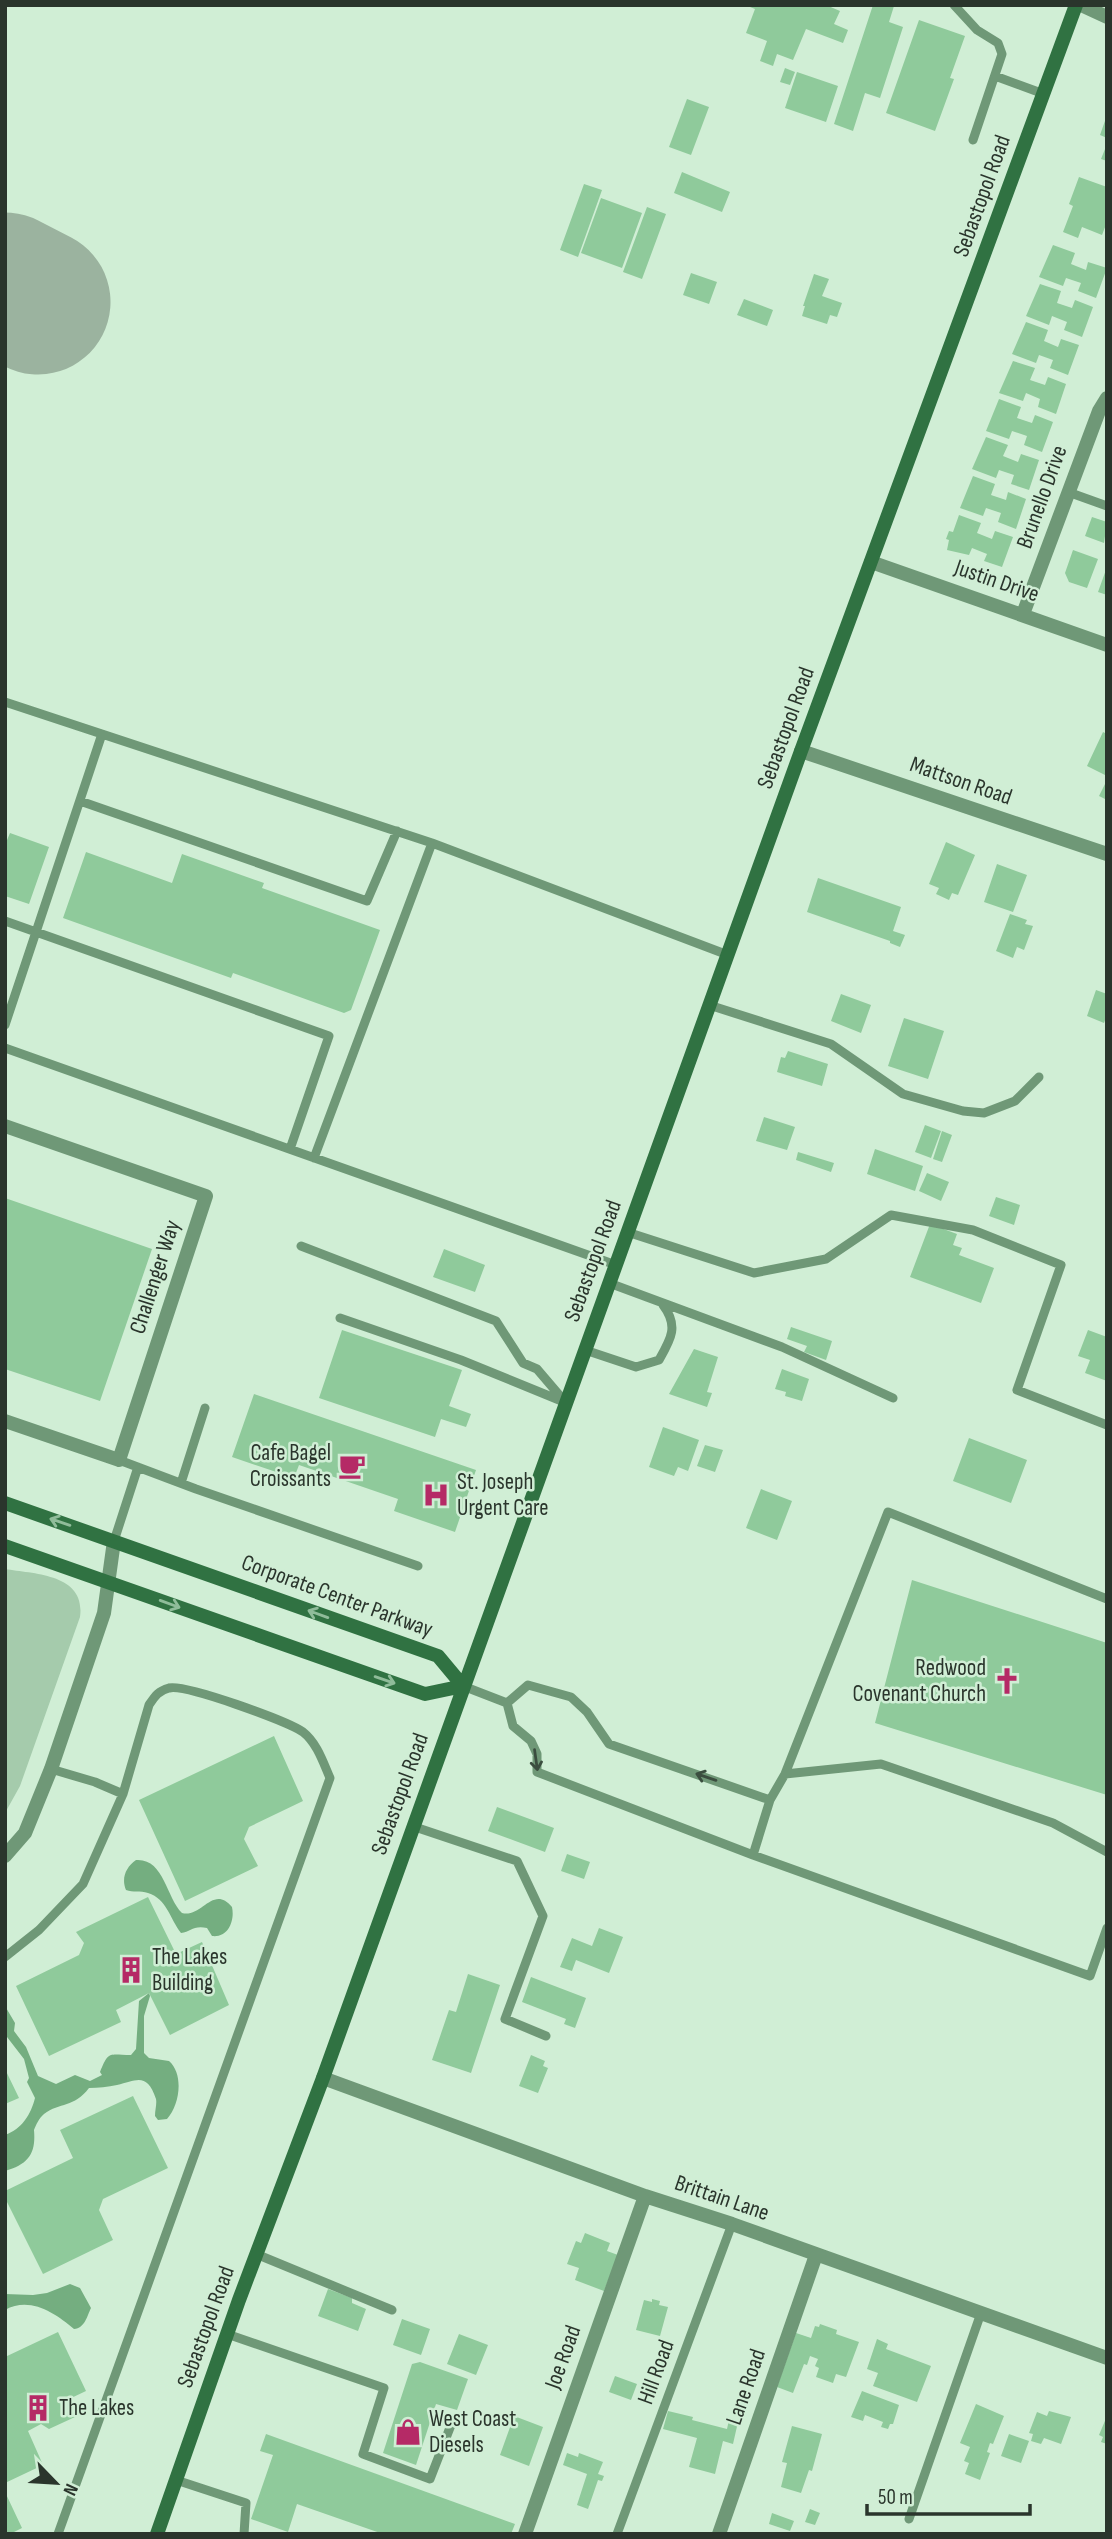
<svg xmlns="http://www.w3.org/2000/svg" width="1112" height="2539" viewBox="0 0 1112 2539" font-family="'Sofia Sans Condensed',sans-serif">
	<rect width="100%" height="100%" fill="#d0eed5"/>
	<path fill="#a5cbac" d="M5,1569C35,1574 86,1574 80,1617L20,1786L5,1813Z"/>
	<path fill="#74ae80" d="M136,1860C164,1858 166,1897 182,1913C202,1918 213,1884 232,1907C235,1921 228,1938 212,1936L207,1928C193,1925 191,1932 181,1933C170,1919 167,1899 148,1893C140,1890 133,1893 126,1890C121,1878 126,1867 136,1860Z
		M149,1993L150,1996L144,2016V2053L149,2058L169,2061C184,2074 180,2105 167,2119L158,2120L155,2116C155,2110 157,2104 156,2099C147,2072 137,2080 117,2085C108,2087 98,2088 89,2088C74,2108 60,2102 44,2114C39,2118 36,2125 34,2130C36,2153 29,2164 5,2171V2135C22,2129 31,2114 35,2098L27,2082L29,2078L24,2059L7,2037L5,2006L15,2023L14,2031L26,2047L38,2076L56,2084L75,2075L90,2081L102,2075L100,2072C109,2050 109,2055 131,2055L136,2049L139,2001Z
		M70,2284L80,2288L91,2308C87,2316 85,2328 74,2329C55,2313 30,2296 5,2310V2294L33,2295L47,2293Z"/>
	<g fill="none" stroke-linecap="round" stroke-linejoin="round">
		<path stroke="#9bb39f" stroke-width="145" d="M5,285L38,302"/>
	</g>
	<path fill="#8fca9b" d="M745,5H826L840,11L834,24L848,30L843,43L806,29L793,60L777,54L773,66L760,61L767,41L746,33L755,9Z
		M873,5L894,6L889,22L903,27L880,98L865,93L853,131L834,124Z
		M919,20L965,36L950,78L954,79L935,131L886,113Z
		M785,68L795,72L790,85L780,82Z
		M797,72L838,86L826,122L785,108Z
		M687,99L709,107L691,155L669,147Z
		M1106,118H1107V138L1100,135Z
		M1107,144V161L1101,159Z
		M682,172L730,192L722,212L674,193Z
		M1079,177L1107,187V222L1102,235L1082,227L1078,238L1063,232L1073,206L1069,204Z
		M584,184L602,190L578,257L560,250Z
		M601,198L642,213L622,268L581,253Z
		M647,207L666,214L642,279L623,272Z
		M1053,245L1075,253L1071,264L1086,270L1088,262L1107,268L1096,298L1078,291L1081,283L1066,278L1063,286L1039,277Z
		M691,273L717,282L709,304L683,295Z
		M814,274L829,279L822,296L842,303L837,317L830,315L827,324L802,316L805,306H803Z
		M1040,284L1061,291L1057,303L1072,308L1075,300L1093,307L1082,337L1064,330L1067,322L1052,316L1049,325L1026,316Z
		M744,299L773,310L767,326L737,315Z
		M1026,322L1048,330L1044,341L1058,347L1061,339L1079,345L1068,375L1050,368L1053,360L1039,355L1036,363L1012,354Z
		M1013,361L1035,368L1030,380L1045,385L1048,377L1066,384L1056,414L1038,407L1040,399L1026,393L1023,401L999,393Z
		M999,399L1021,407L1017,418L1032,423L1035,415L1053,422L1042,452L1024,445L1027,436L1012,431L1009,439L986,431Z
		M986,437L1008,445L1003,456L1018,462L1021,454L1039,460L1029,490L1011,484L1014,475L999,470L996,478L972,469Z
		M973,476L995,484L991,495L1006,500L1008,492L1026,499L1016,529L998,522L1001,513L986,508L983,516L960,508Z
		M959,515L981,523L977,533L992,539L995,531L1013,537L1002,567L984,561L987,554L972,548L969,555L947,550L949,540L946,539L949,531L953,532Z
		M1092,517L1107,522L1104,543L1085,536Z
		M1073,550L1098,559L1087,588L1069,582L1065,573Z
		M1107,567V595L1098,592Z
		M1103,732L1107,734V776L1087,766Z
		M1107,780V800L1099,796Z
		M10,833L49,847L29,904L5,896V845Z
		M946,842L975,855L958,895L952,893L949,900L936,894L939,888L929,884Z
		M86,852L172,883L182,854L264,883L262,888L380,930L351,1010L344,1013L233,973L231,978L63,918Z
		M997,864L1027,875L1013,912L984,902Z
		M818,878L901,907L893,931L905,935L900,947L890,943V941L807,912Z
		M1010,914L1027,920L1025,924L1033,926L1024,950L1017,947L1013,958L996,951Z
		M1096,990L1107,994V1015L1104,1023L1087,1016Z
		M841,994L871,1005L861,1033L831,1021Z
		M904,1018L944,1031L928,1079L888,1066Z
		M788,1051L828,1064L822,1086L777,1072L781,1057L785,1058Z
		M764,1117L795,1127L787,1150L756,1141Z
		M925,1125L941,1131L931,1158L915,1152Z
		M942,1131L952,1135L942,1162L933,1159Z
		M875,1149L923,1166L915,1191L867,1174Z
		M798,1152L834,1163L831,1172L796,1160Z
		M927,1173L949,1182L941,1201L919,1191Z
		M996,1197L1020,1205L1014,1225L989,1216Z
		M5,1198L152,1249L100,1401L5,1369Z
		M930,1224L957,1234L953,1245L962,1248L959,1255L994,1268L981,1303L910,1277Z
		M444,1249L485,1265L475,1292L433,1277Z
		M791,1327L832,1341L826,1360L804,1352L807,1346L787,1339Z
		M342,1330L462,1370L449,1406L471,1414L466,1427L441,1419L435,1437L319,1398Z
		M1088,1330L1107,1337V1381L1085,1373L1090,1360L1078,1356Z
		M694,1349L718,1357L707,1392L712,1393L707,1407L669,1394Z
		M782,1369L809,1379L802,1401L785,1396L786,1392L775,1389Z
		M254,1394L476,1470L455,1532L394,1511L398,1499L299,1465L294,1478L232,1457Z
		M663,1427L699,1440L688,1471L678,1467L674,1476L649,1467Z
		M969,1438L1027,1460L1011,1503L953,1481Z
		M705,1445L723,1450L715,1472L697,1466Z
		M761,1489L792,1501L777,1540L746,1528Z
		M912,1580L1107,1643V1795L875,1723Z
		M274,1736L303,1801L249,1827L244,1839L258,1866L185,1901L139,1800Z
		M497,1807L554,1828L545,1852L488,1831Z
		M567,1854L590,1862L584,1879L561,1871Z
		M148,1897L176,1954L202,1942L229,2005L170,2035L149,1993L116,2010L121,2022L49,2056L16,1986L79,1955L84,1943L76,1932Z
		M599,1928L623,1937L609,1973L576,1960L572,1971L560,1967L572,1938L592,1946Z
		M468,1974L500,1985L471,2073L432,2060L449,2010L456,2012Z
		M531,1977L586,1998L575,2028L564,2024L566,2019L522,2002Z
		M531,2055L545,2061L543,2066L548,2068L538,2093L519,2086Z
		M5,2069L19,2098L5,2104Z
		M133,2096L168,2168L103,2199L99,2210L113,2240L43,2274L5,2198V2191L73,2158L60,2130Z
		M585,2233L610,2243L607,2251L618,2255L604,2291L575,2280L579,2268L567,2264L576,2241L581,2243Z
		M328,2289L352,2298V2303L366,2309L358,2331L318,2316Z
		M652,2299L660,2301L659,2305L668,2307L660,2336L636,2330L644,2300L652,2302Z
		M402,2319L430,2329L421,2355L393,2345Z
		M820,2324L837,2330L836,2334L859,2342L846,2377L836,2374L833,2383L816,2377L819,2368L815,2366L818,2359L810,2356L807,2365L804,2364L793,2393L777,2387L796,2333L811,2338L815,2326L819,2327Z
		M58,2332L86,2391L67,2400L75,2417L49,2429L41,2424L28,2431L43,2465L5,2483V2357Z
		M459,2334L488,2345L476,2375L447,2364Z
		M877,2339L888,2344L886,2349L931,2366L917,2402L873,2386L878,2373L867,2369Z
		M420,2362L468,2379L457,2410L436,2404L416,2465L383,2453L412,2364Z
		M615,2376L637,2384L631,2400L609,2392Z
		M642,2383L650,2386L645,2395L638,2392Z
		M862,2391L899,2405L893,2424H890L888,2429L881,2427L883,2422L865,2415L863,2421L851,2417Z
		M976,2404L1004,2416L993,2444L990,2443L987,2452L990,2453L980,2480L965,2474L969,2463L964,2461L970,2447L960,2443Z
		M668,2411L693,2417L692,2420L727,2429L729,2420L738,2422L733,2444L723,2441L715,2474L689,2467L697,2438L663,2429Z
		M1049,2411L1071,2417L1061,2444L1044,2438L1041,2444L1031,2441L1033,2434L1029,2433L1037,2412L1047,2416Z
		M514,2416L543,2427L529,2466L500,2455Z
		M1107,2416V2444L1101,2442L1103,2437L1099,2435Z
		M792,2426L822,2434L812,2471L809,2470L801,2493L781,2487L787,2463L782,2462Z
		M266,2434L515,2524L511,2534H383L297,2504L288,2532L251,2519L273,2455L260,2451Z
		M1009,2434L1029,2441L1021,2463L1001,2456Z
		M567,2453L578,2457L579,2453L603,2462L598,2474L604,2476L602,2481L598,2480L588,2509L577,2505L587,2474L563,2465Z
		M5,2492L22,2528L10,2534H5Z
		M810,2509L820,2513L815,2525L805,2522Z
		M772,2513L794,2521L790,2531L769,2524Z"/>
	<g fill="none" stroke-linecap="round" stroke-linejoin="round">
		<path stroke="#6f9877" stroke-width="9" d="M954,5L977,30L998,43L1002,54L973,140
			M995,76L1044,94
			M1068,492L1107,506
			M5,702L432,843
			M80,801L367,901L397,831
			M5,921L329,1036L290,1149
			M709,1005L831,1044L903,1094L963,1111L984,1113L1015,1101L1039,1077
			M5,1025L102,734
			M5,1048L616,1265
			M314,1158L432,843L728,955
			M627,1232L754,1273L826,1259L891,1215L973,1230L1061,1265L1017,1390L1107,1425
			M301,1246L496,1321L523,1363L537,1369L566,1403
			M609,1283L782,1347L893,1398
			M340,1318L461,1360L564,1402
			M585,1350L636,1367L659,1360C671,1339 679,1326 663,1305
			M119,1460L196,1489L418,1566
			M181,1483L205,1408
			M114,1541L138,1467
			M463,1686L507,1703
			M507,1703L513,1726L531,1741L537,1754V1772L753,1855L1090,1976L1107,1928
			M507,1703L528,1685L571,1697L587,1712L609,1744L770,1800
			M51,1769L95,1782L123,1794L149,1705C155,1696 158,1691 169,1688C186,1684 287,1721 303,1732C317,1743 323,1762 330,1778L58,2534
			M785,1774L881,1764L1053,1823L1107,1852
			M412,1826L517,1861L543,1916L505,2019L546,2036
			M753,1855L770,1800L785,1774L888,1512L1107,1599
			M5,1957L39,1930L83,1884L123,1794
			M256,2254L392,2310
			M227,2334L384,2388L363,2454L430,2479L451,2425
			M176,2480L246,2503L244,2534
			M909,2519L981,2313
			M617,2534L732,2224"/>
		<path stroke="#6f9877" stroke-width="14" d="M1081,5L1107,17
			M871,562L1107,645
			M1023,614L1099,411L1107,398
			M801,751L1107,854
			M5,1126L206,1196L119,1460L5,1421
			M5,1856L25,1833L51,1769L104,1613L114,1541
			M323,2078L645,2196L732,2224L1107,2358
			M525,2534L645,2196
			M719,2534L816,2255"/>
		<path stroke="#307242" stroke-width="14" d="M5,1503L438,1656L463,1686
			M5,1546L425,1694L463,1686
			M157,2534L239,2300L323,2078L801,751L1076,5"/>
	</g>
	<defs><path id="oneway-shaft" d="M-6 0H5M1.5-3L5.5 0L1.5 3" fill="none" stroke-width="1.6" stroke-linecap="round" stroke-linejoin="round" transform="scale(1.75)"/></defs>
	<g stroke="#90bc9a">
		<use href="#oneway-shaft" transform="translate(60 1522) rotate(-161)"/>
		<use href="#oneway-shaft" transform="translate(170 1604) rotate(20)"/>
		<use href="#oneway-shaft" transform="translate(318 1614) rotate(-160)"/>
		<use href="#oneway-shaft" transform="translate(385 1680) rotate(19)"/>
	</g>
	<g stroke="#3b4e3f">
		<use href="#oneway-shaft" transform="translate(536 1760) rotate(82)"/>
		<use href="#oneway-shaft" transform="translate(706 1777) rotate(-161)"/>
	</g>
	<defs>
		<symbol id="cafe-bare" viewBox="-9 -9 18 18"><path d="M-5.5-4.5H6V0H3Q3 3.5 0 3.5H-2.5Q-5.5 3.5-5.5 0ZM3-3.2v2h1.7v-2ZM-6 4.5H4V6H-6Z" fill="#b52a66" stroke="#d0eed5" stroke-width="2.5" paint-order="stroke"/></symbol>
		<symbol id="hospital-bare" viewBox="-9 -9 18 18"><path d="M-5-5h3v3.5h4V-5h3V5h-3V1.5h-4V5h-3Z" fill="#b52a66" stroke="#d0eed5" stroke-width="2.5" paint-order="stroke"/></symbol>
		<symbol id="church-bare" viewBox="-9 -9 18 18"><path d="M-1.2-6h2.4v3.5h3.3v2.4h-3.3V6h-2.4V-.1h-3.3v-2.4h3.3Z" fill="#b52a66" stroke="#d0eed5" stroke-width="2.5" paint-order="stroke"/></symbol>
		<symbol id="building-bare" viewBox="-9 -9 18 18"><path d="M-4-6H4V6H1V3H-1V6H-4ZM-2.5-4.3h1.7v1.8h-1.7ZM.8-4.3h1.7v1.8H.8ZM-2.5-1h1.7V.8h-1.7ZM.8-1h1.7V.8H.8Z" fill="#b52a66" stroke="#d0eed5" stroke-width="2.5" paint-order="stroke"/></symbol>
		<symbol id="shop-bare" viewBox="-9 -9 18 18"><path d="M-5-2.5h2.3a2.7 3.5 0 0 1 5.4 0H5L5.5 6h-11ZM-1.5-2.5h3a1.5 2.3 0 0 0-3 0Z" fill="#b52a66" stroke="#d0eed5" stroke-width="2.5" paint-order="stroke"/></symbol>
	</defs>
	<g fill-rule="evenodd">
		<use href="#cafe-bare" x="333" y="1447" width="38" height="38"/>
		<use href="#hospital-bare" x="417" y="1476" width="38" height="38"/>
		<use href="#church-bare" x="988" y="1662" width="38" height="38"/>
		<use href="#building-bare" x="112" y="1951" width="38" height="38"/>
		<use href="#building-bare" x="19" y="2389" width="38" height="38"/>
		<use href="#shop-bare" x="389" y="2413" width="38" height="38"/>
	</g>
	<g text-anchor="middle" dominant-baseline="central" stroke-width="5" stroke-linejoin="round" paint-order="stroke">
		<g font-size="23" fill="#2a352c" stroke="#d0eed5">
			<text transform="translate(982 196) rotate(-70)">Sebastopol Road</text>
			<text transform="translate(1042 497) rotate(-70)">Brunello Drive</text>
			<text transform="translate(997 581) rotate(19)">Justin Drive</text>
			<text transform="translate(786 728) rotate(-70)">Sebastopol Road</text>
			<text transform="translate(961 781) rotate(19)">Mattson Road</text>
			<text transform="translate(593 1261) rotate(-70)">Sebastopol Road</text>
			<text transform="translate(155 1277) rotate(-72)">Challenger Way</text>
			<text transform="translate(337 1596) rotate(20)">Corporate Center Parkway</text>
			<text transform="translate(400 1794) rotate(-70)">Sebastopol Road</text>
			<text transform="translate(722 2198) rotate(19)">Brittain Lane</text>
			<text transform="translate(206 2327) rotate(-70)">Sebastopol Road</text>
			<text transform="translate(563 2357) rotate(-70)">Joe Road</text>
			<text transform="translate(656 2372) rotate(-70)">Hill Road</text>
			<text transform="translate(746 2387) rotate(-71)">Lane Road</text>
		</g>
		<g font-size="23" fill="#2a352c" stroke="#d0eed5" text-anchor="start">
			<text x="331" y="1453" text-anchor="end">Cafe Bagel<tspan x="331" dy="26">Croissants</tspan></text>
			<text x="457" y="1482">St. Joseph<tspan x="457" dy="26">Urgent Care</tspan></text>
			<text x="986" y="1668" text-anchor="end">Redwood<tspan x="986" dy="26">Covenant Church</tspan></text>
			<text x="152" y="1957">The Lakes<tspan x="152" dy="26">Building</tspan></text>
			<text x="59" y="2408">The Lakes</text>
			<text x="429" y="2419">West Coast<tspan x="429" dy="26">Diesels</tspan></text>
		</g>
	</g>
	<rect width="1112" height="2539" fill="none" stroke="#2a352c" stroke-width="14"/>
	<g transform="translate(56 2483) rotate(115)" stroke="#d0eed5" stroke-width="5" paint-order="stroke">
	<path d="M0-5L12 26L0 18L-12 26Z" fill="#2a352c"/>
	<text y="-10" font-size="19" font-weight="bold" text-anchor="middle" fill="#2a352c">N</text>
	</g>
	<path d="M867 2504v10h163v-10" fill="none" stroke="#2a352c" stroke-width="3.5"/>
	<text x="878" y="2504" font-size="21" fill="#2a352c" stroke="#d0eed5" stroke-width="5" paint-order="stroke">50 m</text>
</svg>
